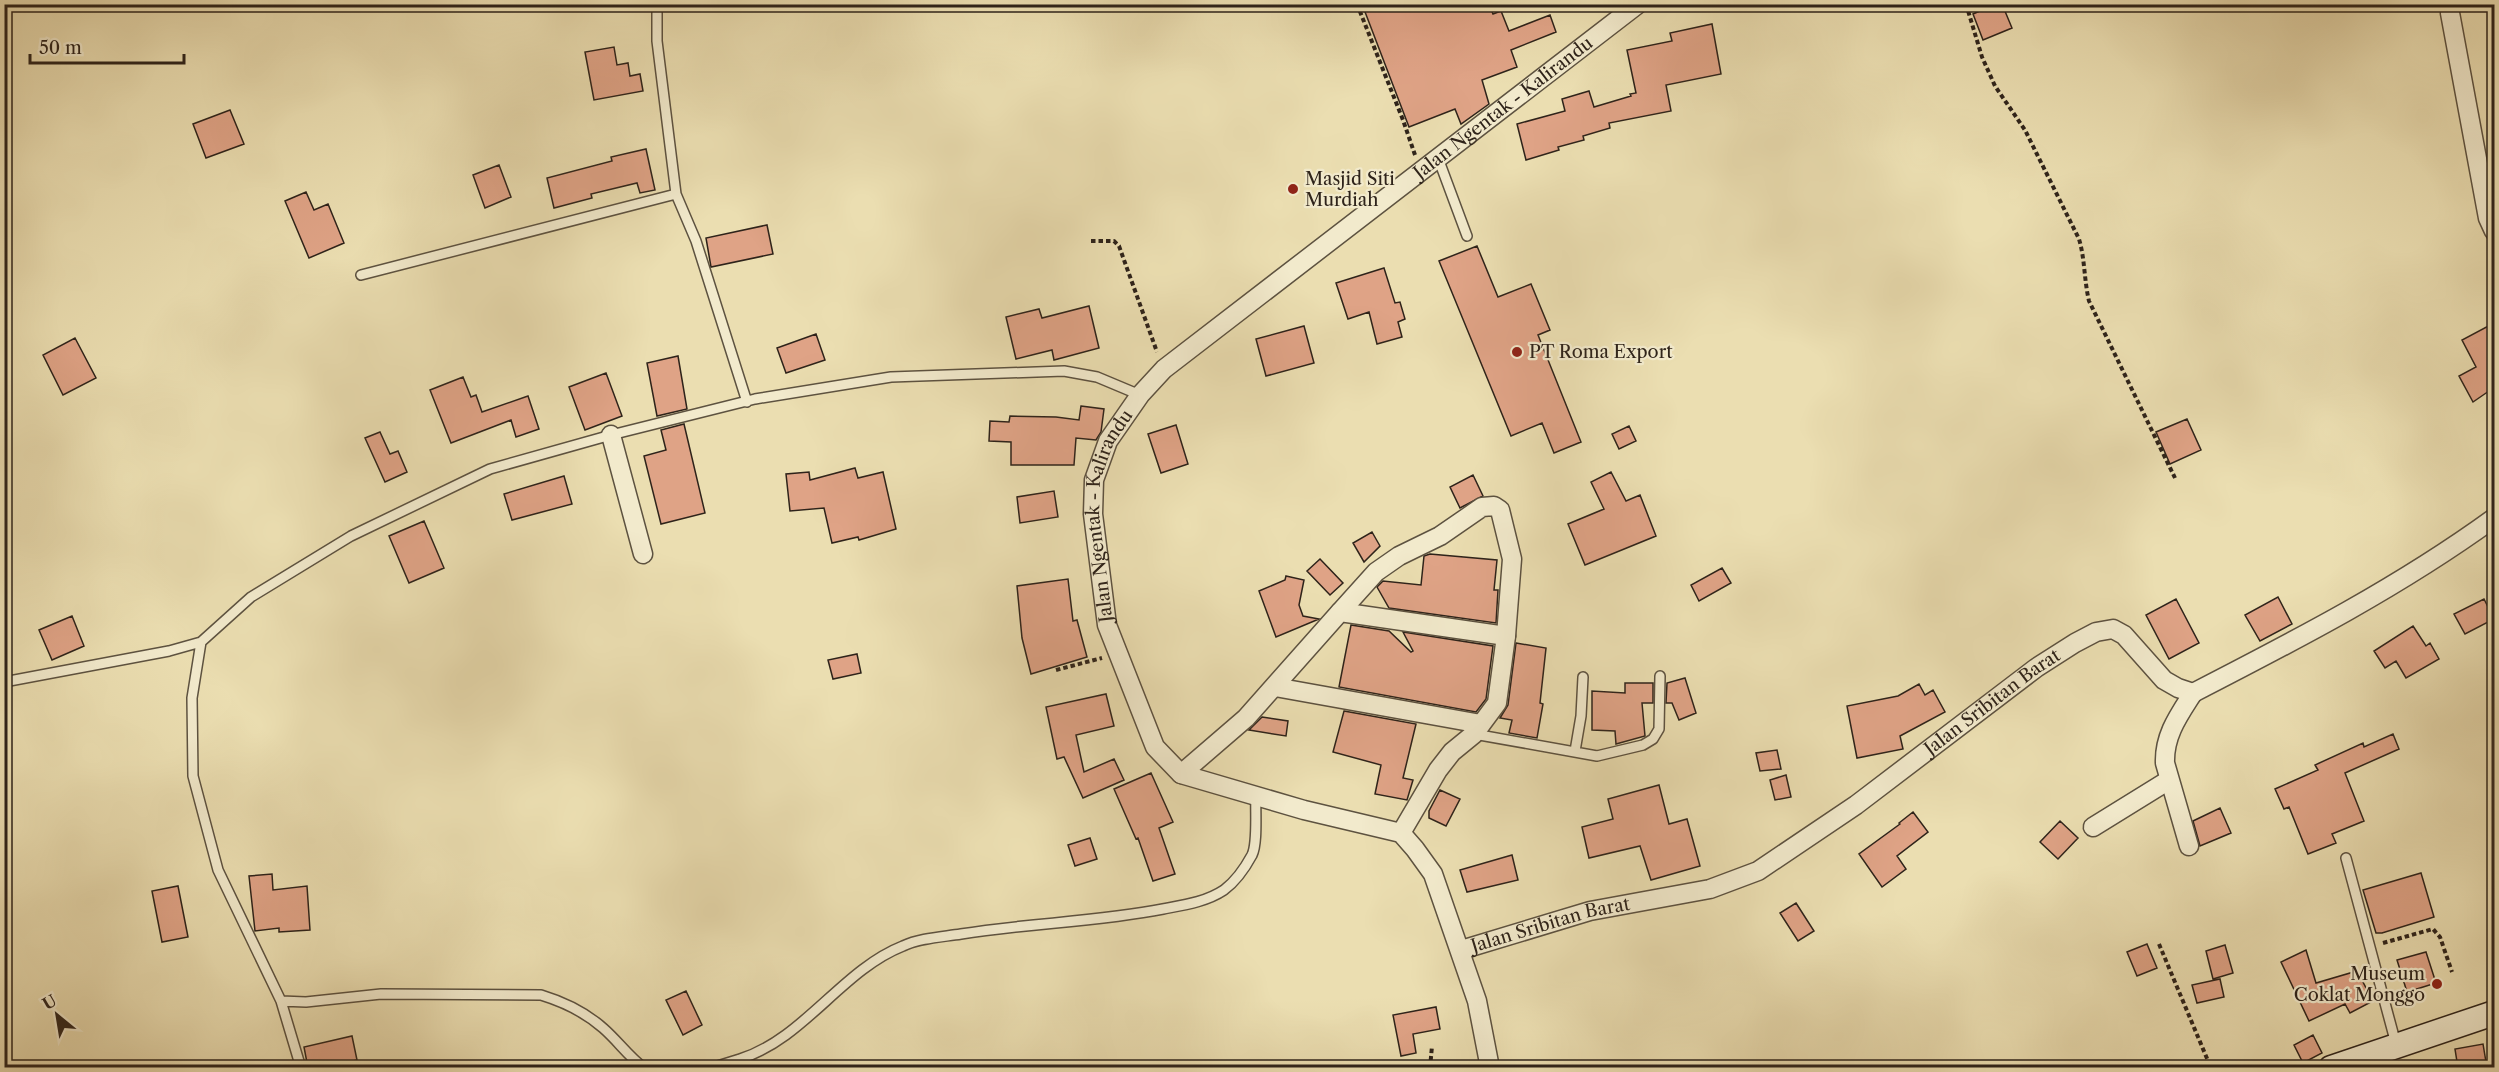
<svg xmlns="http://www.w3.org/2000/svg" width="2499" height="1072" viewBox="0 0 2499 1072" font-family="'Libre Caslon Text',serif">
	<rect width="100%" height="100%" fill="#ebdeb1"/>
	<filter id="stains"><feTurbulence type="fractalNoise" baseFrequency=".00333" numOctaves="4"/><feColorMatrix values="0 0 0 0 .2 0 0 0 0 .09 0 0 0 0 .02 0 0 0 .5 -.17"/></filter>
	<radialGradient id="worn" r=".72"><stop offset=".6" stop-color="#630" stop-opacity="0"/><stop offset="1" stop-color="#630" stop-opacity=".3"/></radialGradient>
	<path fill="#dfa386" stroke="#2e231a" stroke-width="1.5" d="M1362,4H1489L1493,14L1501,11L1509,31L1550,15L1556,32L1511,50L1517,67L1482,80L1489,104L1461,124L1455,109L1409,127Z
		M1996,4H2002L2012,28L1983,40L1973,14Z
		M1712,24L1721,74L1666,85L1671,111L1609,123L1610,128L1583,136L1584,140L1558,147L1559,150L1526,160L1517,124L1565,111L1562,99L1589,91L1594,107L1631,96L1630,94L1636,93L1627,50L1672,41L1670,33Z
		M614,47L617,65L628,63L630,76L640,74L643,91L594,100L585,52Z
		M230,110L244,144L206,158L193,124Z
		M646,149L655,190L640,193L637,183L591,194L592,198L554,208L547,178L612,161L611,157Z
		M499,165L511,197L485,208L473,175Z
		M306,192L314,210L328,204L344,243L309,258L285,201Z
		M767,225L773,254L711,267L706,238Z
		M1477,246L1498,297L1531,284L1550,330L1538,335L1581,442L1554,453L1542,423L1511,436L1439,261Z
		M1384,268L1395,303L1400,302L1405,319L1398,322L1402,337L1377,344L1369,312L1348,319L1336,283Z
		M1089,306L1099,348L1054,360L1052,350L1016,359L1006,317L1039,309L1042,318Z
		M2494,323V401L2489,391L2473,402L2459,376L2476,367L2462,340Z
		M1304,326L1314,363L1266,376L1256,339Z
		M816,334L825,360L786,373L777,348Z
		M75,338L96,378L63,395L43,355Z
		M678,356L687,409L657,416L647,363Z
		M606,373L622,416L585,430L569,387Z
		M463,377L471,397L476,395L482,412L528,396L539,429L516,437L511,420L451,443L430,390Z
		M1081,406L1104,409L1101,432L1096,440L1076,438L1074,465H1011V442L989,441L990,421L1009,422L1010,416L1056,417L1079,420Z
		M2187,419L2201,450L2170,464L2156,432Z
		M684,424L705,513L661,524L644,456L666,450L661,430Z
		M1176,425L1188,464L1161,473L1148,434Z
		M1629,426L1636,441L1619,449L1612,434Z
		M380,432L390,454L398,451L407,472L385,482L365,438Z
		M855,468L858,478L883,472L896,529L859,540L858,537L832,543L824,508L790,511L786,474L809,472L810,480Z
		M1611,472L1626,501L1640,495L1656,536L1585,565L1568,524L1604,509L1591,482Z
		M1473,475L1483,496L1460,508L1450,487Z
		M564,476L572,504L512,520L504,494Z
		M1054,491L1058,517L1020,523L1017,497Z
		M424,521L444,568L409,583L389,536Z
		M1372,532L1380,546L1364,562L1353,543Z
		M1430,554L1497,560L1494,590H1498L1496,623L1389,608L1377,587L1383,581L1421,585L1424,556Z
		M1320,559L1343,583L1330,595L1307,571Z
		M1722,568L1731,583L1699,601L1691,585Z
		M1286,576L1304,580L1299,605L1303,616L1319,619L1276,637L1259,591L1285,580Z
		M1068,579L1073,621L1077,620L1087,657L1031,674L1022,638L1017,586Z
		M2278,597L2292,624L2260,641L2245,615Z
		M2176,599L2199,643L2169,659L2146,615Z
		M2484,599L2494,619L2465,634L2454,614Z
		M72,616L84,646L52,660L39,630Z
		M1351,625L1389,631L1411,652L1413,651L1403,632L1493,646L1486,699L1476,712L1339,687Z
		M2413,626L2426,646L2430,643L2439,659L2406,678L2396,661L2385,668L2374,651Z
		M1516,643L1546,648L1540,703L1543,704L1537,738L1509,733L1512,720L1500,718L1508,705Z
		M857,654L861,673L833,679L828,660Z
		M1685,678L1696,713L1679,720L1672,703H1666L1667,683Z
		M1625,683H1653V703H1642L1645,736L1616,744L1615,731L1592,730V691L1625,693Z
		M1919,684L1925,695L1933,690L1945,712L1900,736L1903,749L1857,758L1847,706L1898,696Z
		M1106,694L1114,726L1076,735L1084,772L1114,759L1124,780L1083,798L1064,757L1057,759L1046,707Z
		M1344,711L1416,724L1403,778L1413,780L1407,800L1375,794L1381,765L1333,752Z
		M1262,717L1288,721L1286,736L1249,730Z
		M2393,734L2399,749L2345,773L2364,821L2332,834L2336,843L2308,854L2289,807L2284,809L2275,789L2318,770L2315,765L2363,743L2364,747Z
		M1777,750L1781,769L1760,771L1756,753Z
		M1151,773L1173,822L1159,828L1175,874L1153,881L1138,838L1136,839L1114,789Z
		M1786,775L1791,797L1775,800L1770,780Z
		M1659,785L1669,824L1687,819L1700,866L1651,880L1640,846L1589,858L1582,827L1613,819L1608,799Z
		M1440,790L1460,799L1446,826L1429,818V811Z
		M2220,808L2231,833L2200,846L2193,821Z
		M1913,812L1928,832L1897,856L1906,869L1882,887L1859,854L1900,824L1899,823Z
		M2060,821L2078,838L2058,859L2040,842Z
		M1090,838L1097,859L1075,866L1068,845Z
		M1512,855L1518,880L1467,892L1460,870Z
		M2421,873L2434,917L2382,933H2376L2363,890Z
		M272,874L273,890L307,886L310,930L279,932V928L255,931L249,876Z
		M178,886L188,937L162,942L152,891Z
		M1796,903L1814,931L1798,941L1780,913Z
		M2147,944L2157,968L2137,976L2127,952Z
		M2225,945L2233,973L2213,979L2206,951Z
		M2306,950L2316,983L2357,971L2373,1001L2350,1013L2345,1004L2309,1021L2281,962Z
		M2426,952L2436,983L2407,992L2397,960Z
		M2220,979L2224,997L2197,1003L2192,985Z
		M686,991L702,1025L683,1035L666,1000Z
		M1436,1007L1440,1029L1413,1034L1416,1053L1401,1056L1393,1015Z
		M2313,1035L2322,1053L2303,1063L2294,1045Z
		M352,1036L357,1060L338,1064L339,1068H308L304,1047Z
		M2483,1044L2487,1068H2458L2455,1049Z"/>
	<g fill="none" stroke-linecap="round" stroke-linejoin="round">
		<defs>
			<path id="lane" d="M657,4V41L676,194L696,241L747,402
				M1438,158L1467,236
				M361,275L676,194
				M201,642L192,698L193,776L218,870L281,1001L301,1068
				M4,682L169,651L201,642L251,597L351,536L490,469L611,435L755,399L891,377L1064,371L1097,377L1140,395
				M1474,734L1597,756L1643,745L1653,739L1659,729L1660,676
				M1575,751L1581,716L1583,677
				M2346,858L2396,1044
				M281,1001L306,1002L381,994L541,995C564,1002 586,1013 603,1028C618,1041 628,1056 644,1068
				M740,1059C804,1039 842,970 903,946C920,938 942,937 961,934C1028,923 1097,922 1163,909C1184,905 1206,902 1224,890C1236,881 1245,868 1252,855C1258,843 1255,810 1256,796
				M711,1068L740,1059L751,1068"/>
			<g id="street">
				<path d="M2450,13L2488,218L2494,231"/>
				<path d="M611,435L643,554"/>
				<path d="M1340,612L1376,572L1399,556L1440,536L1482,507L1494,506L1500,510L1512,559L1506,636"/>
				<path d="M1275,687L1481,724"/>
				<path d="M1181,774L1246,718L1340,612L1506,636L1497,703L1474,734L1452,752L1438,770L1401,833"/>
				<path d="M2093,827L2169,780"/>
				<path d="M2189,846L2165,763C2164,735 2179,715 2193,693"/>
				<path id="s1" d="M1461,950L1590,911L1710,889L1758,871L1856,805L2036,668L2075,643L2096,632L2113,629L2124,635L2164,680L2178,688L2193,693C2298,639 2399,587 2494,518"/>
				<path id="s2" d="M1490,1068L1477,1001L1433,874L1415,849L1401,833L1304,810L1181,774L1155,747L1107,625L1093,514L1094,480L1108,441L1140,395L1164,369L1638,4"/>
			</g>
			<path id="secondary" d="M2331,1068L2494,1013"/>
		</defs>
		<use href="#lane" stroke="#5d5240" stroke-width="12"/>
		<use href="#street" stroke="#5d5240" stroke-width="21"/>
		<use href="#secondary" stroke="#2e231a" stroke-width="27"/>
		<path stroke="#2e231a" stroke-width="4" stroke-dasharray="4.5 3" stroke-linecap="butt" d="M1357,4L1403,120L1415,155
			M1966,4L1982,57L1995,86L2025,130L2079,239C2085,259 2084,280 2089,301L2175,478
			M1091,241H1114L1119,246L1157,352
			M1056,670L1102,658
			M2383,943L2433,929L2440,937L2452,972
			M2159,944L2211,1068
			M1430,1068L1432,1046"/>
		<use href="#lane" stroke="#f2eacc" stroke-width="9"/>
		<use href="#street" stroke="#f2eacc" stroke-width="18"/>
		<use href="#secondary" stroke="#f2eacc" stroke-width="24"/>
	</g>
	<g fill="#8f2418" stroke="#f2eacc" stroke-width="2">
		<circle cx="1293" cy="189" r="6"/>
		<circle cx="1517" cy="352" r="6"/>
		<circle cx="2437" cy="984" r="6"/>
	</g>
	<g text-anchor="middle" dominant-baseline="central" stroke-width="4.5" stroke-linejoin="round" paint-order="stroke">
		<g font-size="18" fill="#2e231a" stroke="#f2eacc">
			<text stroke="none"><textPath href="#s2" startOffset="1358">Jalan Ngentak - Kalirandu</textPath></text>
			<text stroke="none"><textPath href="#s2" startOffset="764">Jalan Ngentak - Kalirandu</textPath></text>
			<text stroke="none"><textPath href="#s1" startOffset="597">Jalan Sribitan Barat</textPath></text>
			<text stroke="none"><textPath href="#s1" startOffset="93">Jalan Sribitan Barat</textPath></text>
		</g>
		<g font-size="18" fill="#2e231a" stroke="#f2eacc" text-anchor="start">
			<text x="1305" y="179">Masjid Siti<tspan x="1305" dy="21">Murdiah</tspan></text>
			<text x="1529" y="352">PT Roma Export</text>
			<text x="2425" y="974" text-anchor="end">Museum<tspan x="2425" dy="21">Coklat Monggo</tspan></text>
		</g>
	</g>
	<rect width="2499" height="1072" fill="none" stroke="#ebdeb1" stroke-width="24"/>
	<rect x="6" y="6" width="2487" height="1060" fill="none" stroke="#2e231a" stroke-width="3"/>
	<rect x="12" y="12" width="2475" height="1048" fill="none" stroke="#2e231a" stroke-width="1.5"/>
	<g transform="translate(57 1015) rotate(330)" stroke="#f2eacc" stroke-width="4.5" paint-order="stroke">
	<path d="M0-4.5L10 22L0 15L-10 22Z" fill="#2e231a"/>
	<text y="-9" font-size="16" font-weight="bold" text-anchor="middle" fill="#2e231a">U</text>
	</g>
	<path d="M30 54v9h154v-9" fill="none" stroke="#2e231a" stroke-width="3"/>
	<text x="39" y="54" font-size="18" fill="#2e231a" stroke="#f2eacc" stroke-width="4.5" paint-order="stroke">50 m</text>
	<rect width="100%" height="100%" filter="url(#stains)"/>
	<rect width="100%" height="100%" fill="url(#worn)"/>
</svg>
